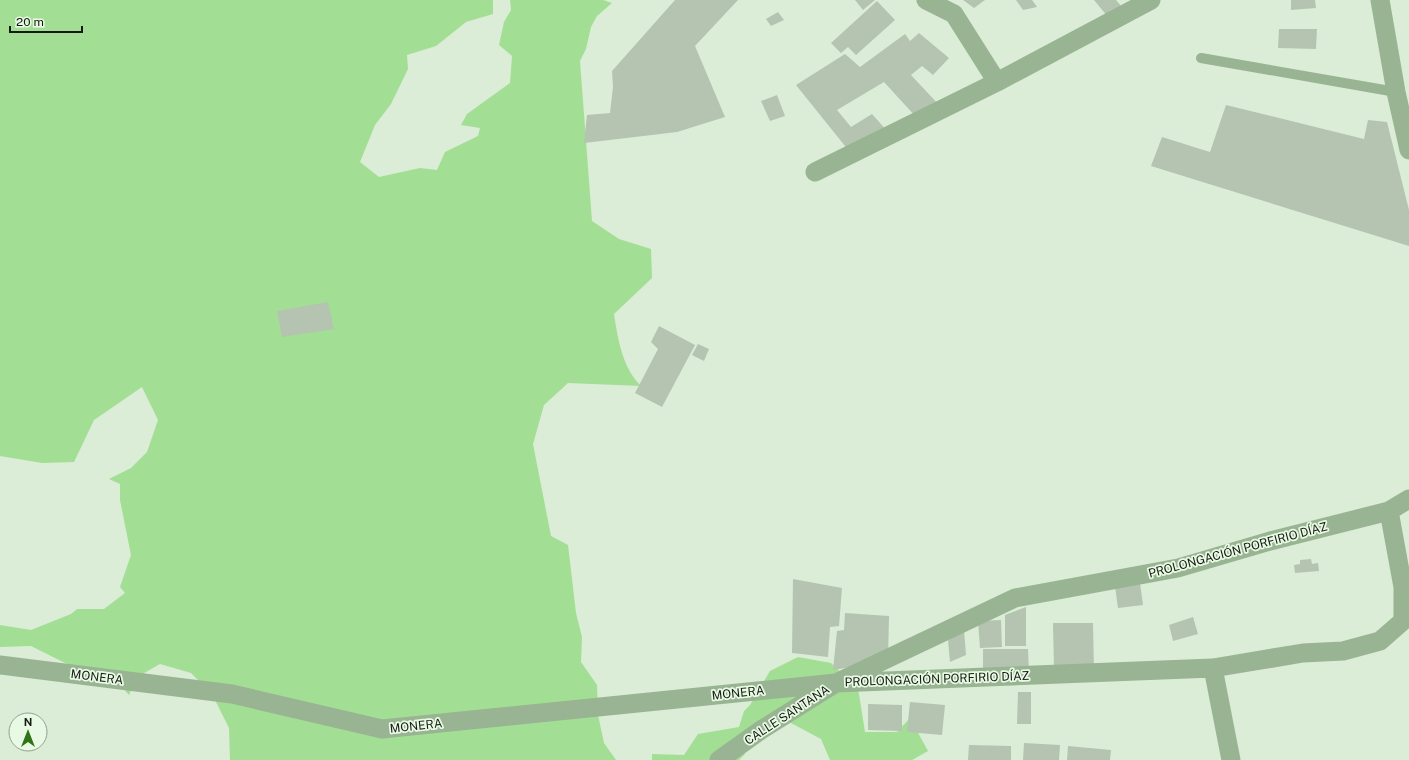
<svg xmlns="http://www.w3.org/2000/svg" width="1409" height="760" viewBox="0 0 1409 760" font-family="'Public Sans',sans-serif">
	<rect width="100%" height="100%" fill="#dbecd7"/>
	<path fill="#a3de95" d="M0,0H493V14L466,22L436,46L407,55L408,69L391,104L375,125L360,162L379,177L420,168L437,170L445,152L478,136L480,128L461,125L467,114L510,83L512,56L499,45L504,22L511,10L510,0H603L612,3L597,16L591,27L586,49L580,61L592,221L619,239L651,249L652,278L614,314C618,339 622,367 641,386L568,383L544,405L533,444L551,536L568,545L576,613L582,637L581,662L597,685L598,715L604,743L616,760H230L229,728L212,694L191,673L160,664L137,677L129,695L120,685L87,674L31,646L0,647V625L31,630L71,614L77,609H104L125,593L120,587L131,555L120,500V484L109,479L131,468L147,452L158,420L142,387L94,420L74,462L42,463L0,456Z
		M798,657L831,663L858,688L865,732H897L910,718L928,751L912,760H830L821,739L789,722L738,743L745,754L739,760H652V754L684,755L698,734L739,727L744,711L750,705L770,671Z"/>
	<path fill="#b4c4b0" d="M675,0H738L695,46L725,117L677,132L584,143L587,115L610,113L613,87L612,71Z
		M855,0H875L863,10Z
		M963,0H985L974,8Z
		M1016,0H1032L1037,7L1023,10Z
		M1094,0H1116L1122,7L1108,17Z
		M1291,0H1315L1316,8L1291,10Z
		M877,1L895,20L856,55L848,47L841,53L831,43Z
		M778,12L784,20L771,26L766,19Z
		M1279,29H1317L1316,49L1278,48Z
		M919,33L949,58L933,75L922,66L911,75L940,106L917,118L884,82L837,110L851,127L872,114L888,132L849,151L796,85L845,54L860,67L905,34L910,41Z
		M777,95L785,116L770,121L761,101Z
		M1226,105L1364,139L1368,120L1387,122L1409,210V246L1151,166L1162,137L1210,152Z
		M328,302L334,329L282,337L277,311Z
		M659,326L695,345L662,407L635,393L658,349L651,342Z
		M698,344L709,349L704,361L692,355Z
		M1311,559L1312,564L1318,563L1319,571L1295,573L1294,565L1300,564V560Z
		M793,579L842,588L839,626L830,627L828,657L792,653Z
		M1140,583L1143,605L1118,608L1115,586Z
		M1026,607V646H1005V615Z
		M845,613L889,616L888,661L833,670L837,631L844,630Z
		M1193,617L1198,634L1173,641L1169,625Z
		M1001,620L1002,647L980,648L978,621Z
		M1053,623H1093L1094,670L1054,671Z
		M964,630L966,655L950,662L948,640Z
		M983,649H1028L1029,673H983Z
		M1018,692H1031V724H1017Z
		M910,702L945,705L942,735L907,732Z
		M868,704L902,705V731L868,730Z
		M1024,743L1060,745L1059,760H1023Z
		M969,745L1011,746V760H968Z
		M1068,746L1111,750L1110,760H1067Z"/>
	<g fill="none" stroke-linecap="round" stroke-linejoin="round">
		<path stroke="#98b492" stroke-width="10" d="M1201,58L1396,92"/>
		<path stroke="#98b492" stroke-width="19" d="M926,0L954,14L997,82
			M1380,0L1396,92L1409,150
			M815,172L997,82L1151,0
			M0,665L232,694L382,729L836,683L1213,668L1303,653L1343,651L1380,641L1403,621V587L1389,511
			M1213,668L1231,760
			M719,760L761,730L836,683L1015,598L1178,568L1270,541L1389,511L1409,499"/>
	</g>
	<g text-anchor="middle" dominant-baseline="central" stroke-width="3.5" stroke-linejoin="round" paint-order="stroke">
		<g font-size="12" fill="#151b14" stroke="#e9fae4">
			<text transform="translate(1238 550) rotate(-15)">PROLONGACIÓN PORFIRIO DÍAZ</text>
			<text transform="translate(97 677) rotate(7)">MONERA</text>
			<text transform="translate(937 679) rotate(-2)">PROLONGACIÓN PORFIRIO DÍAZ</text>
			<text transform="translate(738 693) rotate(-6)">MONERA</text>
			<text transform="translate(787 715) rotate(-33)">CALLE SANTANA</text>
			<text transform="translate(416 726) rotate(-6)">MONERA</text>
		</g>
	</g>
	<g transform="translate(28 732)"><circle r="19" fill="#e9fae4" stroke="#94a191"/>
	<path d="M0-3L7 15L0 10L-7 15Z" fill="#2e7517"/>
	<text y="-6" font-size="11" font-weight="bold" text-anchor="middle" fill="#151b14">N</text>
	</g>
	<path d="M10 26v6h72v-6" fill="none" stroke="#151b14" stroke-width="2"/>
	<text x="16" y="26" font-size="12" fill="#151b14" stroke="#e9fae4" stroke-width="3" paint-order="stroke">20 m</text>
</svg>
